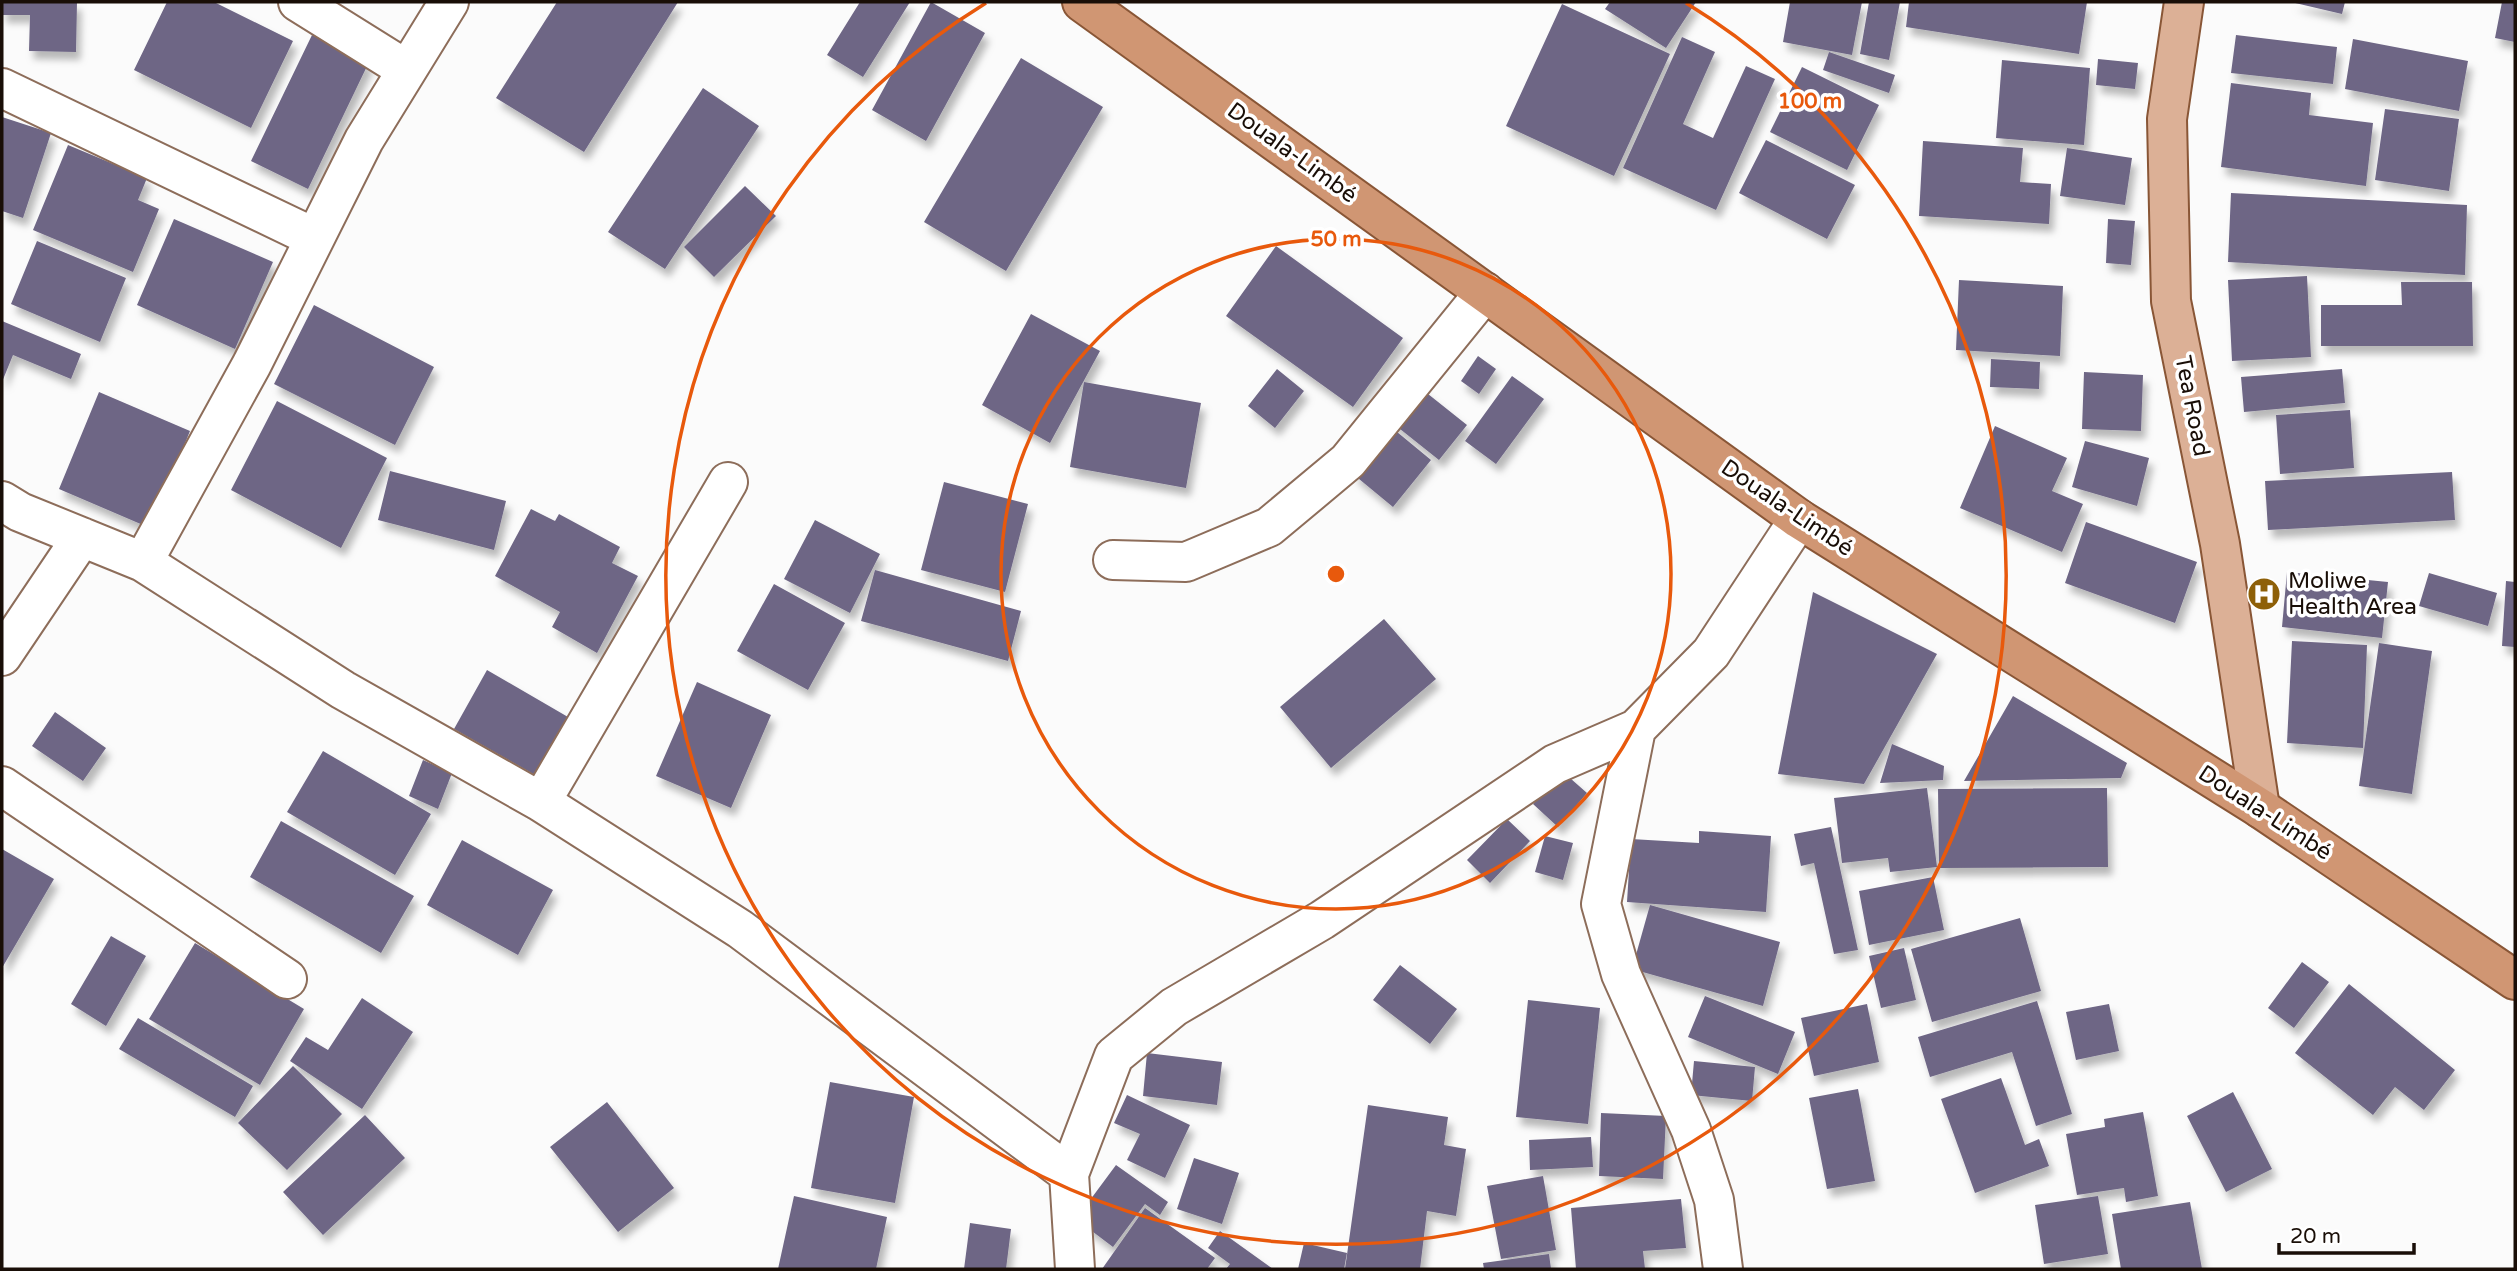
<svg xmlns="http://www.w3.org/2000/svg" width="2517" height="1271" viewBox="0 0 2517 1271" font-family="'Varela Round',sans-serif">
	<defs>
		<filter id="shadow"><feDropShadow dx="4.5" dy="8" stdDeviation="3.5" flood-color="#0004"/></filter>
	</defs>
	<rect width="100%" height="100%" fill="#fbfbfb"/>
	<path fill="#6e6685" filter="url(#shadow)" d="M2,2H77L76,52L29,51L30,15H2Z
		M167,2H214L293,41L251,128L134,70Z
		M557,2H678L584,152L496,98Z
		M860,2H910L863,77L827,55Z
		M931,2L985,33L926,141L872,110Z
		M1610,2H1696L1666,48L1605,9Z
		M1790,2H1862L1852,55L1783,42Z
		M1869,2H1900L1889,60L1860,54Z
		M1909,2H2087L2079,54L1906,27Z
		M2291,2H2345L2342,14Z
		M2502,2H2515V42L2495,38Z
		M1562,4L1670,54L1614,176L1506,126Z
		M312,35L369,62L308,189L251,161Z
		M2236,35L2337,47L2333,84L2231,73Z
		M1682,37L1715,52L1683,124L1713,138L1746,66L1775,79L1716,210L1623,168Z
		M2353,39L2468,61L2459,111L2345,89Z
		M1829,52L1895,75L1889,93L1823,70Z
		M1021,58L1103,107L1006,271L924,222Z
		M2098,59L2138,63L2135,89L2096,85Z
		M2002,60L2090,68L2084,145L1996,138Z
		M1802,67L1879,105L1847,170L1770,132Z
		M2231,83L2311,93L2309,115L2373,123L2366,186L2221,167Z
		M703,88L759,126L665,269L608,232Z
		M2385,109L2459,119L2449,191L2375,180Z
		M2,117L51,133L23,218L2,211Z
		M1766,140L1855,185L1827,239L1739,193Z
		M1923,141L2023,148L2020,182L2051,184L2049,224L1919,216Z
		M68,145L147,178L138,200L159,209L133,272L33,230Z
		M2067,148L2132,158L2125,205L2060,196Z
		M745,186L776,216L714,277L684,247Z
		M2231,193L2467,205L2465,275L2228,262Z
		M174,219L273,262L235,349L137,305Z
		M2108,219L2135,221L2131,265L2106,263Z
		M37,241L126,278L100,342L11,304Z
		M1276,246L1403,338L1353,407L1226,316Z
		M2307,276L2311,357L2232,361L2228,280Z
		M1959,280L2063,286L2060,356L1956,350Z
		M2401,282H2472L2473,346H2321V305H2402Z
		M314,305L434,367L395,445L274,384Z
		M1031,314L1100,351L1050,443L982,405Z
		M2,321L81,354L71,379L13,355L2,382Z
		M1478,356L1496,369L1479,394L1461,381Z
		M1991,359L2040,362L2039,389L1990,387Z
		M1277,369L1304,391L1275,428L1248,406Z
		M2342,369L2345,403L2244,412L2241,377Z
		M2084,372L2143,375L2141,431L2082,429Z
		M1512,376L1544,399L1496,464L1465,441Z
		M1084,382L1201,403L1186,488L1070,467Z
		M1418,386L1467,425L1439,460L1390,421Z
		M99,392L190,431L150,528L59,489Z
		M277,401L387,458L341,548L231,490Z
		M2350,410L2354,468L2280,474L2276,415Z
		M1995,426L2067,458L2052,491L2083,504L2062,552L1960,508Z
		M1391,427L1431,460L1393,507L1353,474Z
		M2085,441L2149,458L2137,506L2072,487Z
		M390,471L506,501L494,550L378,520Z
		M2452,472L2455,520L2268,530L2265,481Z
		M944,482L1028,504L1005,592L921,570Z
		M531,509L555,521L559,514L620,547L612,563L638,576L597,653L552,627L560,612L495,576Z
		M815,520L880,554L850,613L784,579Z
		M2086,522L2197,562L2175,623L2065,583Z
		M875,570L1021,611L1008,661L861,621Z
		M2287,572L2388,582L2382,638L2282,627Z
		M2429,573L2497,593L2488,626L2419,606Z
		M2506,581L2515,582V647L2502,646Z
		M774,584L845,623L808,690L737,651Z
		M1813,592L1937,654L1864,784L1778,774Z
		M1384,619L1436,679L1331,768L1280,707Z
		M2292,641L2367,645L2363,748L2287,743Z
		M2379,643L2432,651L2412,794L2359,786Z
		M487,670L568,717L535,775L454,729Z
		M697,682L771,715L731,808L656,776Z
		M2013,696L2127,763L2121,778L1964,781Z
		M55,712L106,748L83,781L32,746Z
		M1892,744L1944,766L1943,780L1880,783Z
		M323,751L431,814L395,875L287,812Z
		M423,760L452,773L438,809L409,796Z
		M1562,771L1587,793L1558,827L1533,804Z
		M1927,788L1937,867L1890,872L1888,858L1842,863L1834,798Z
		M2107,788L2108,867L1939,868L1938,789Z
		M1507,819L1530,841L1490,883L1467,860Z
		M281,821L414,896L381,953L250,877Z
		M1831,827L1858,950L1834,954L1814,863L1801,866L1794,834Z
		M1699,831L1771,836L1766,912L1627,902L1631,839L1699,843Z
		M1545,836L1573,843L1563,880L1535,872Z
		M462,840L553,890L518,955L427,905Z
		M2,849L54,879L2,968Z
		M1933,877L1944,930L1869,945L1859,891Z
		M1650,905L1780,942L1763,1006L1632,969Z
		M2020,918L2041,991L1932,1022L1911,949Z
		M111,936L146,956L106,1026L71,1004Z
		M195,943L304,1009L260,1085L149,1019Z
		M1904,948L1916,1000L1881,1008L1869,956Z
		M2302,962L2329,982L2294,1028L2268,1008Z
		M1400,965L1457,1009L1430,1044L1373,1000Z
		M2349,984L2455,1070L2424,1110L2395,1087L2373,1115L2295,1053Z
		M1705,996L1795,1032L1778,1074L1688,1037Z
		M362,998L413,1032L362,1109L290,1061L306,1037L328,1050Z
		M1528,1000L1600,1008L1588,1124L1516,1117Z
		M2037,1001L2072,1114L2036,1126L2012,1052L1930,1077L1918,1037Z
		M1867,1004L1879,1062L1814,1076L1801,1018Z
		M2109,1004L2119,1051L2076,1060L2066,1012Z
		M138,1018L253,1086L235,1117L119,1049Z
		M1147,1053L1222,1062L1217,1105L1143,1096Z
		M1694,1061L1755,1067L1752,1101L1691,1095Z
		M293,1066L342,1114L287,1170L238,1123Z
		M2001,1078L2025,1145L2039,1139L2049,1166L1975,1193L1941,1099Z
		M830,1082L914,1097L895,1203L811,1188Z
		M1858,1089L1875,1181L1827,1189L1809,1098Z
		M2233,1092L2272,1169L2226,1192L2187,1116Z
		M1127,1095L1190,1125L1165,1178L1127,1160L1140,1134L1114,1123Z
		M607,1102L674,1188L618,1232L550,1147Z
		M1368,1105L1448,1117L1444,1145L1466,1149L1456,1216L1427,1211L1420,1269H1345Z
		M2143,1112L2158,1196L2126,1202L2124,1188L2077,1195L2066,1134L2105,1127L2104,1119Z
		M1601,1113L1666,1116L1663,1179L1599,1176Z
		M365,1115L405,1158L323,1235L283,1192Z
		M1591,1137L1593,1167L1530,1170L1529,1140Z
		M1194,1158L1239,1173L1222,1224L1177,1209Z
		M1116,1165L1168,1202L1160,1215L1145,1204L1113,1247L1076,1219Z
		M1543,1176L1556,1250L1501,1259L1487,1186Z
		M794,1196L887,1217L876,1269H778Z
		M2098,1196L2108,1254L2044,1264L2035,1205Z
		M1681,1199L1686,1248L1643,1251L1645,1269H1576L1571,1208Z
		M2190,1202L2202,1269H2121L2112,1214Z
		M1145,1208L1215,1258L1207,1269H1102Z
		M970,1223L1011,1229L1006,1269H964Z
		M1220,1231L1273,1269H1226L1230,1264L1208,1248Z
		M1304,1243L1347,1253L1344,1269H1298Z
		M1549,1254L1551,1269H1484L1483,1263Z"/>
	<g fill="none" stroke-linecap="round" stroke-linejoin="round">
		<defs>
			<path id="minor" d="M298,2L407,70
				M2,88L315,238
				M2,501L20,512L143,562L343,690L541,802L740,929L1069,1174
				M1113,560L1186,562L1269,527L1348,461L1485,292
				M143,562L252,364L364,140L449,2
				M2,656L82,537
				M1636,729L1601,904L1621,974L1691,1130L1714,1200L1723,1269
				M2,786L287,979
				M541,802L728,482
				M1075,1269L1069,1174L1114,1056L1174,1007L1322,920L1555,764L1636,729L1711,653L1799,519"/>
			<path id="primary" d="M2184,2L2167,119L2171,301L2220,544L2260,808"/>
			<path id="trunk" d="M1082,2L1799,519L2260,808L2515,980"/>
		</defs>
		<use href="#minor" stroke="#8d6d5a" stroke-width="42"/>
		<use href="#primary" stroke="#895636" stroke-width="42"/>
		<use href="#trunk" stroke="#895636" stroke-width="42"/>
		<use href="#minor" stroke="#fff" stroke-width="38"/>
		<use href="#primary" stroke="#dcb096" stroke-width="38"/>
		<use href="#trunk" stroke="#d09673" stroke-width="38"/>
	</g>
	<g fill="none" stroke="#e8590c" stroke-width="3.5">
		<circle cx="1336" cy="574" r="335"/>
		<path d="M1686 3A670 670 0 1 1 986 3"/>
	</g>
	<defs>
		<symbol id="hospital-disc" viewBox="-11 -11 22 22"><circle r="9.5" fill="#8e6008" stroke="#fff"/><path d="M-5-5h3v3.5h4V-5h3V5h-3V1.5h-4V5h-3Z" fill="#fff"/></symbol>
	</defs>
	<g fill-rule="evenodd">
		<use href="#hospital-disc" x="2245" y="575" width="38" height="38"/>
	</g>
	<g text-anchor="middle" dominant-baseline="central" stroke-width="7" stroke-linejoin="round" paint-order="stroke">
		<g font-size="23" fill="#190e07" stroke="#fff">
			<text transform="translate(1292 153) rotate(36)">Douala-Limbé</text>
			<text transform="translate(2192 406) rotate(79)">Tea Road</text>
			<text transform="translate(1787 508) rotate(34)">Douala-Limbé</text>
			<text transform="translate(2265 813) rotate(33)">Douala-Limbé</text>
		</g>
		<g font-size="23" fill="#190e07" stroke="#fff" text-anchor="start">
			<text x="2288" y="581">Moliwe<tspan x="2288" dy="26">Health Area</tspan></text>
		</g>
	</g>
	<circle cx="1336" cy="574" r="10" fill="#e8590c" stroke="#fff" stroke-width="3.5"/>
	<g font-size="21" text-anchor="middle" font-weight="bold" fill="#e8590c" stroke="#fff" stroke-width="7" stroke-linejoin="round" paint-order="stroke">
		<text x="1810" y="108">100 m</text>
		<text x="1336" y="246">50 m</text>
	</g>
	<rect width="2517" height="1271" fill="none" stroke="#190e07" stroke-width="7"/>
	<path d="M2279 1243v10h135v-10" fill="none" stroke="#190e07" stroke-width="3.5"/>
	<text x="2290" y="1243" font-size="21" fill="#190e07" stroke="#ffffff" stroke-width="5" paint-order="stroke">20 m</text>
</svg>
